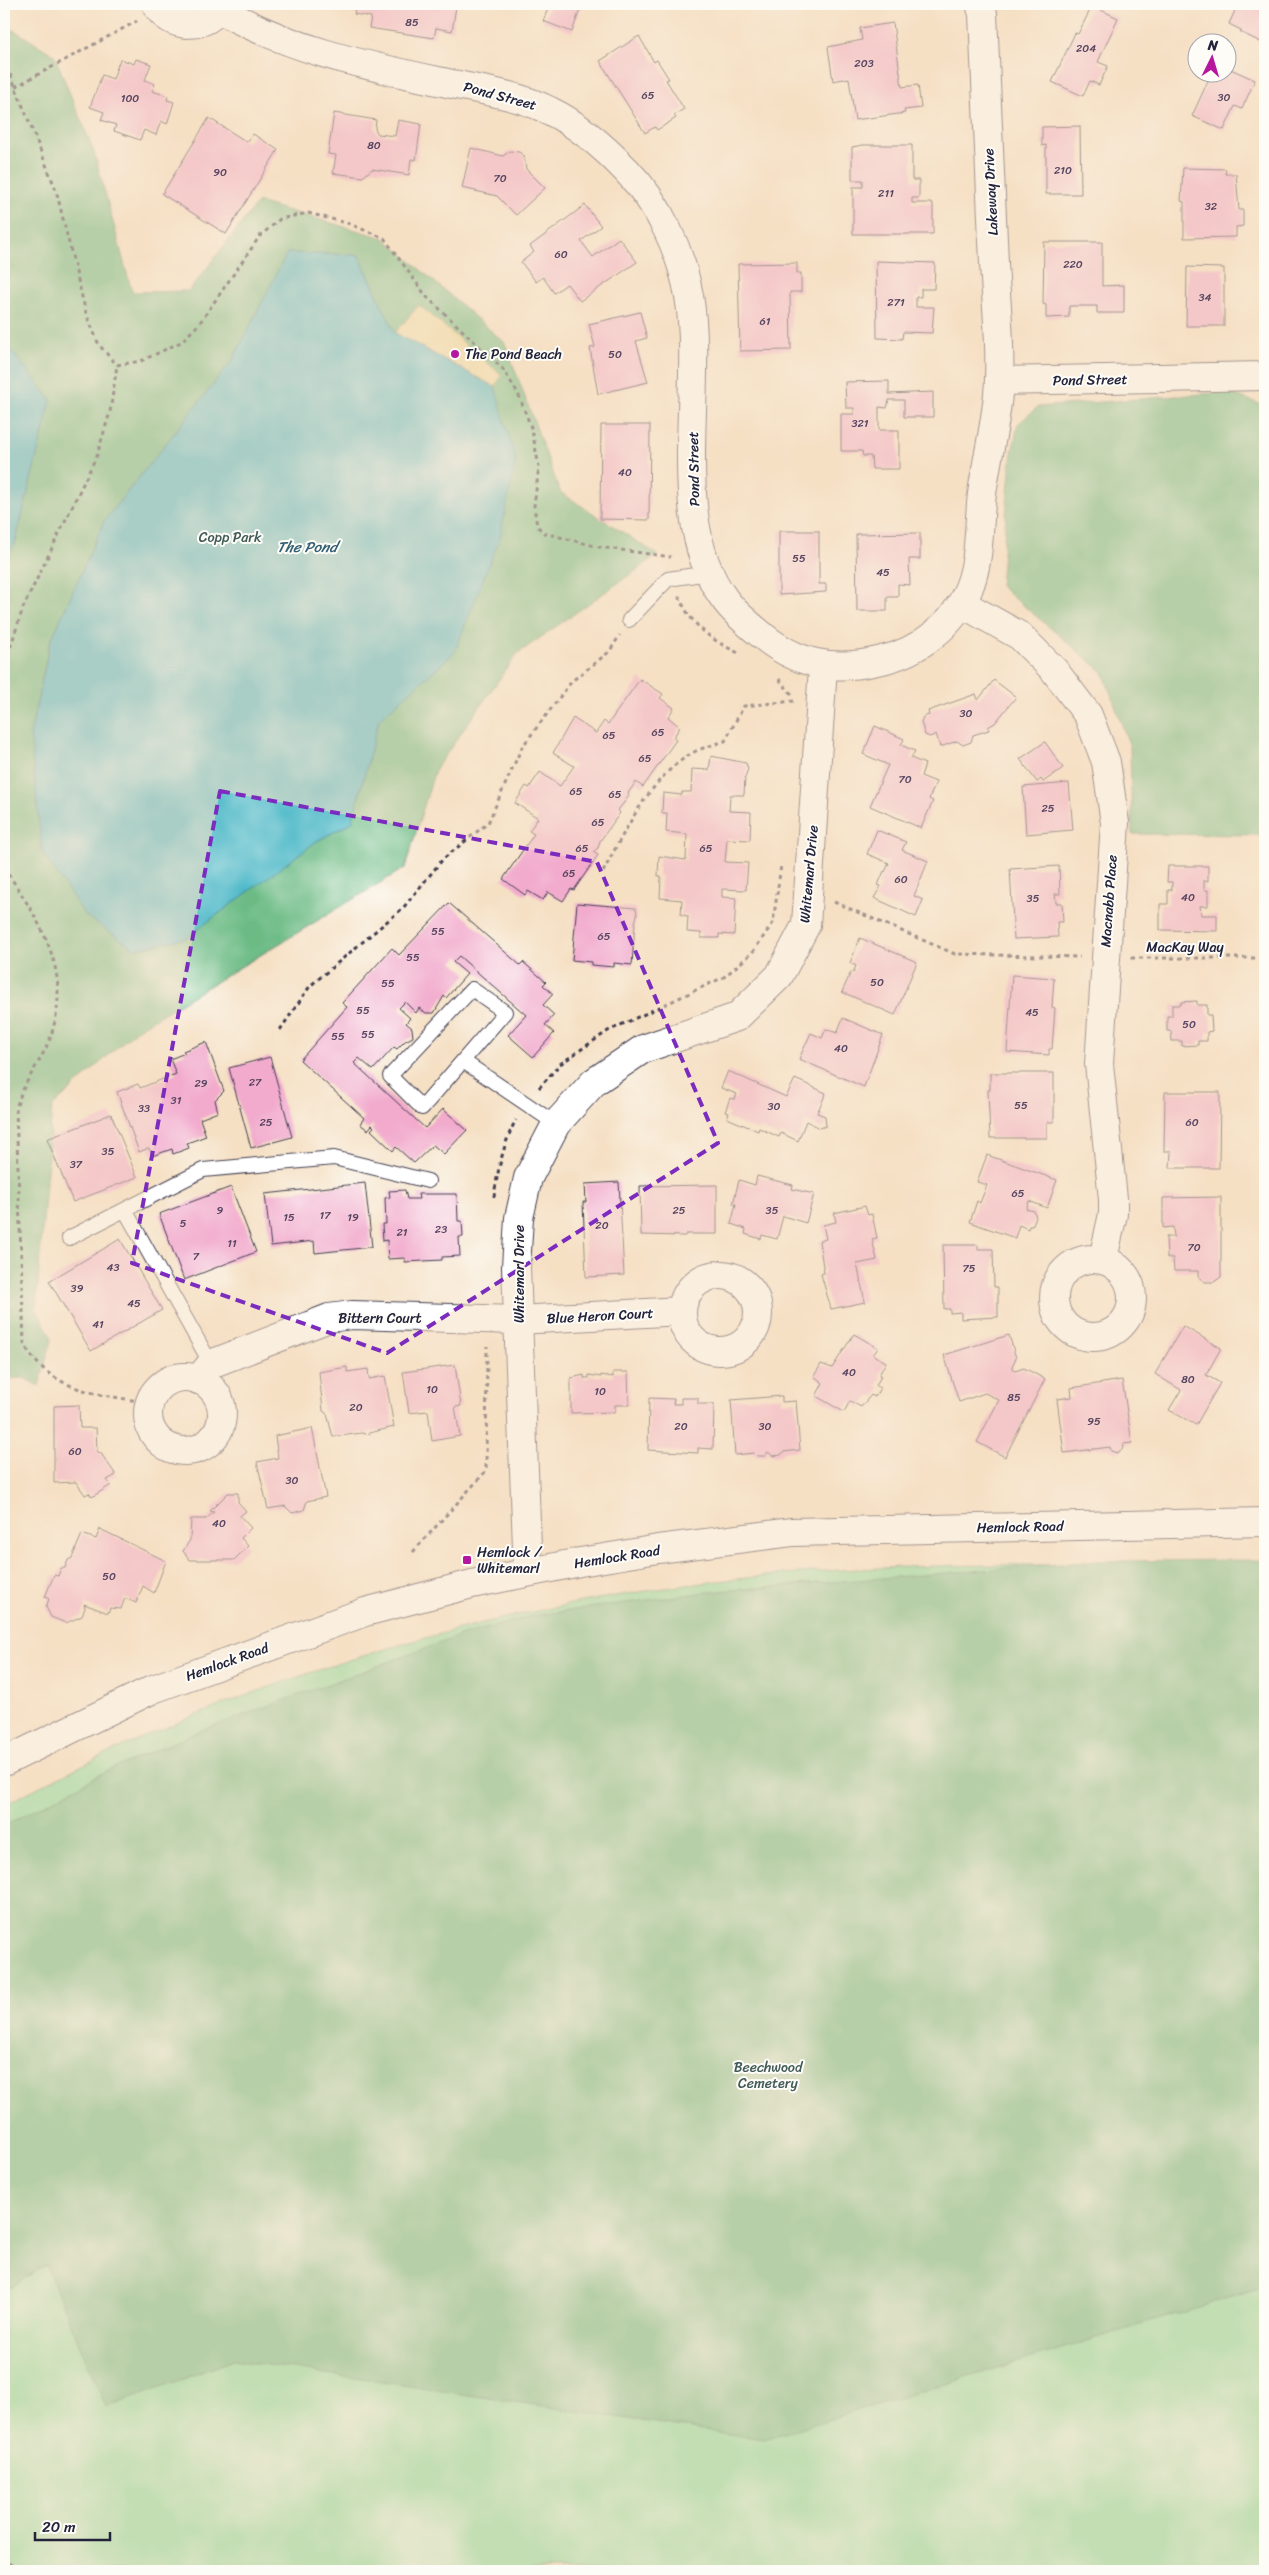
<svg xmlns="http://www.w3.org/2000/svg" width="1269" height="2575" viewBox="0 0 1269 2575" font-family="Sriracha,sans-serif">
	<rect width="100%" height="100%" fill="#fdfcf7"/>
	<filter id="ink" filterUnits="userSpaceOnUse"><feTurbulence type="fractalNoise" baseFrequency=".02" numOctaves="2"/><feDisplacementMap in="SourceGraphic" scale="10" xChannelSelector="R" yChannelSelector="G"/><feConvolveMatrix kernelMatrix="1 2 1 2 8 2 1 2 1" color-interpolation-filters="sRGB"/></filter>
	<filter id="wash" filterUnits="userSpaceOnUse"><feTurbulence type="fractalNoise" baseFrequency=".0096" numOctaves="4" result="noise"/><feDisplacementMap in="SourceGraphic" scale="20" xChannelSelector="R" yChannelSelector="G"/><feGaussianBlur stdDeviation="1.12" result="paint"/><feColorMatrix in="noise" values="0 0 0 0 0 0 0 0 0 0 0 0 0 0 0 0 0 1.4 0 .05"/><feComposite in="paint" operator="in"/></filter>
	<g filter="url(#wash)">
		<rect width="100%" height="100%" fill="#f5e0c4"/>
		<path fill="#85db9e" stroke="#547e6c" d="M1238,1565L1265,1584V2571H4V1805C234,1682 487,1605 746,1578C909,1560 1075,1566 1238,1565Z"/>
		<path fill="#6cbb85" stroke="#476e60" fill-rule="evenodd" d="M4,24L54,55L93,149L132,292L189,291L258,202L384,238L505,343L560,492L658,555L517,654L435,770L405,868L136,1030L52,1107L36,1309L52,1338L39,1386L24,1378L4,1379V561L15,544L51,400L4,342ZM288,253L359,255L395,333L495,387L454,653L379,719L352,822L317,841L30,735L50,643L104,521L232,361Z
			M1227,392L1260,404L1265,409V835L1132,834L1130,747L1103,672L1000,586L1011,458L1018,424L1038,407Z
			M1265,1560V2287L764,2439L234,2360L106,2407L46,2265L4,2291V1826L105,1772L192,1734L465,1634L537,1615L707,1592L1097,1561Z"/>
		<path fill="#eeda9e" stroke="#887e6c" d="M419,305L502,375L495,387L395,333Z"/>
		<path fill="#4cb8c8" stroke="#376d82" d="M287,253L359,255L395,333L495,387L516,460L500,537L454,653L379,719L352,822L317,841L186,938L135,949L86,916L42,853L30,735L50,643L104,521L232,361Z
			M4,342L51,400L15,544L4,561Z"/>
		<g id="blocks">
			<path fill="#f2abcd" d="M356,4H440L456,7L452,31L436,28L434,38L369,28L371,17L354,14Z
				M550,4H582L572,32L543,21Z
				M1238,4H1265V44L1240,32L1241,30L1229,24Z
				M1092,6L1118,18L1098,62L1108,66L1099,85L1090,81L1083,96L1052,82L1075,33L1078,34Z
				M893,23L902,87L918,85L921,108L904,110L905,113L855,120L849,78L833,81L828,47L862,40L860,28Z
				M639,36L654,62L657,60L669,79L666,80L684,109L674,115L676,118L657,130L655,127L645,133L600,61Z
				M120,59L134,64L136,59L151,64L145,80L155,84L152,91L168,96L167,100L174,102L167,124L161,121L156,135L144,130L140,140L114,131L116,125L101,120L104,112L90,107L102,75L113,79Z
				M1226,67L1255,80L1242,109L1235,106L1224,130L1192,116L1212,72H1226Z
				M334,113L376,120L375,129L378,134L395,136L398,120L421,124L416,160L411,159L409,175L372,169L363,177L333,173L336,155L328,154Z
				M209,118L247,142L253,134L278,150L226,234L162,194Z
				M1080,126L1081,194H1046V145L1042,146V127Z
				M863,145H912V180H919V198H912V203H933V234H853V187H863V180H852V147Z
				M471,148L503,156L510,151L519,152L524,156L526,169L545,188L516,215L497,196L462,188Z
				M1183,168L1226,169L1225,174H1236L1239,210H1243V226L1236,227V237L1184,238V202L1181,201Z
				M585,205L601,226L581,241L593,257L619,238L637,262L580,301L567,284L554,293L543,277L536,282L521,262L534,252L530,246Z
				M1044,242H1102V286L1124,285V313H1097V306H1069V317L1046,318V305L1043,304Z
				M876,261L935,263L934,289H921V297H916V307H934L932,333L903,332L902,339L877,338Z
				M797,263V273H801V292H790L791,350L740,351L738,264Z
				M1187,267L1224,268V326H1186Z
				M640,312L647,338L636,341L648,382L598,394L590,348L595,347L589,324Z
				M889,381V394L933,392V417H904V400H889L887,408L879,407V430H899V469H872L871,456H863L862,451H841V414H854V408H846L845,382Z
				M601,425H650L649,520L600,519Z
				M779,531H819V584H826V592L779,595Z
				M920,533V559H909L910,585L898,584V597H887V611H857L856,534Z
				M640,679L663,694L660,698L674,708L668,717L680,727L673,738L676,740L643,787L636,782L628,793L629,796L618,810L620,813L600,841L598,848L593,852L598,855L574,890L571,889L563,901L548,892L543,900L528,891L525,895L503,879L534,834L529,831L538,818L515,803L526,786L529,788L540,772L560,786L574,766L553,753L573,718L596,733L604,721L608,724Z
				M994,680L1016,697L995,723L988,727L989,730L973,735L971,742L963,745L957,741L940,747L936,734L930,737L925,735L921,722L923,717L929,715L928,711L976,694L978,700Z
				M875,726L904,739L901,745L915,751L911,758L925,764L921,776L936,782L929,799L933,801L921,828L870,806L888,765L863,754Z
				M1045,742L1063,768L1043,782L1041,779L1037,782L1020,759Z
				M711,756L746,763L748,769L745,777L744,795H730L729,811L751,812L750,840L727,839L725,862L748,863L746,890L722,889V897L736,898L734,935L719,934V938H701V933L687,932L688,916L681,915L682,900L660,898L661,876H658L659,856L686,860L687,834L666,832L667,813H662L663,793L682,795V792H691L692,769L709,770Z
				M1069,783L1073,830L1026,834L1023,787Z
				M877,830L906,842L902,850L928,861L914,896L923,900L916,917L874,898L881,886L878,885L884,871L885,872L889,863L867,854Z
				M1059,866L1060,894H1055L1056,903H1062L1063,922H1057L1058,937L1014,939L1010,869Z
				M1168,866H1208V881H1204V890H1208V906H1200L1201,915H1217V931L1160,930V904H1168V890H1172V882H1167Z
				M449,903L520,965L523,962L546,982L543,985L553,994L543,1005L554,1015L545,1025L554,1033L533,1057L508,1035L526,1015L459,956L453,962L467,974L446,998L444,996L434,1013H426L419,1008L416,1013L405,1002L399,1008L410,1018L406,1023L412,1028L413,1037L405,1041L397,1049L394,1047L373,1070L359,1058L354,1063L425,1128L443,1109L467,1130L444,1154L433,1145L414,1163L396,1147L393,1151L371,1130L374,1127L372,1125L368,1130L360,1124L364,1118L300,1060L347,1007L342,1003L392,948L399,955Z
				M577,903L636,908L637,915L635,923L632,965L614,963V967L591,965V962L572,960Z
				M860,938L917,962L895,1015L842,992L851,972L853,973L856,966L850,963Z
				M1012,975L1054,978L1052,1007L1055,1008L1052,1049H1049V1055L1007,1052Z
				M1197,1001V1005H1207V1015H1211L1212,1031L1207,1032V1041H1198V1045L1182,1046V1041H1172L1171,1031H1167V1016H1172V1005H1181V1002Z
				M843,1018L883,1035L864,1087L799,1059L811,1033L822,1038L826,1029L837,1033Z
				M206,1042L224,1091L215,1100L218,1112L200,1119L206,1136L187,1143L189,1148L173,1154L172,1149L152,1156L149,1148L139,1152L117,1092L138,1084L140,1088L176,1074L170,1059L185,1053L183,1051Z
				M270,1057L292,1137L251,1148L229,1068Z
				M728,1071L786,1097L795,1079L826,1093L817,1113L825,1116L826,1126L820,1128L806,1121L798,1141L781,1133L779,1137L759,1128L758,1131L727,1118L729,1113L725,1112L730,1098L735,1099L737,1094L721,1088Z
				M990,1073H1054V1122H1047V1138H990L988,1090H990Z
				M1165,1092H1220L1219,1168H1170L1171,1151H1164Z
				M111,1114L137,1177L73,1202L47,1139Z
				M987,1155L1057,1180L1047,1208L1029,1201L1026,1209L1034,1211L1036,1217L1032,1226H1029L1028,1229L1019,1225L1015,1238L970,1222L977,1201L980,1203L987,1185L977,1182Z
				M757,1176L793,1185L792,1189L814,1194L806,1223L783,1216L777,1239L762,1235L761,1239L745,1234L746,1229L731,1224L736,1204H733L739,1180L755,1185Z
				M619,1182L624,1275L586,1277L583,1202H586L585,1184Z
				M365,1183L372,1247L315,1253L314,1241L271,1246L265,1194Z
				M717,1185V1234H686L685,1236L641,1235L640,1186Z
				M231,1187L256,1252L184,1280L159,1214Z
				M405,1190L407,1199H419L418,1194H457L458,1221H462L463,1237H459L460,1256L442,1257V1260L405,1262V1258L388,1259L387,1240L383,1241L382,1224H386L385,1198L390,1197L389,1191Z
				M1221,1197V1277L1214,1282H1205L1198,1277V1271H1174L1173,1258H1167L1166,1237H1174L1173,1227L1163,1228V1198Z
				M865,1206L868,1215L872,1214L877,1238L872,1239L877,1260L857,1264L865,1302L831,1309L821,1274L824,1273L819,1241L826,1239L823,1225L836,1222L834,1213Z
				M120,1239L162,1310L91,1351L49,1281Z
				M943,1245H978V1249H993L994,1287H998V1317L961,1319V1312L950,1313V1309H944Z
				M1183,1326L1221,1348L1206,1375L1220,1383L1196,1425L1169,1410L1181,1390L1155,1374Z
				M854,1334L878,1348L873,1355L886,1362L879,1375L881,1376L876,1386L880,1388L875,1397L871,1395L861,1407L850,1401L844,1412L816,1396L823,1383L814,1376L821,1364L832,1368Z
				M1009,1335L1016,1358L1012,1366L1015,1371L1024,1368L1045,1379L1005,1457L977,1442L999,1400L985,1393L959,1402L944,1355Z
				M455,1365L461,1406L455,1407L460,1436L432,1441L428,1411L409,1413L403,1372Z
				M347,1367V1372L368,1369L369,1379L385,1376L394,1427L365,1434L362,1433L333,1437L327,1414L323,1411L319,1372Z
				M613,1372H628L629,1405H615V1412L571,1413V1378L584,1375V1378H589V1375L601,1377V1375L613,1377Z
				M1122,1380L1132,1443L1123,1444L1124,1448L1117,1453L1111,1451L1110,1447L1064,1453L1057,1399L1072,1397L1071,1388Z
				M782,1396V1402L796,1401L800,1450L783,1452L781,1455L773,1456L768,1452L765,1456H757L754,1453L735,1455L731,1400Z
				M649,1398L674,1399L673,1404H681V1398H698V1404H714L713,1449L698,1448V1453L648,1450Z
				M79,1405L80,1428H96L97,1450L99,1454L100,1452L116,1475L107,1480L111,1485L92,1497L89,1493L85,1495L76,1482L54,1483V1406Z
				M312,1428L326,1497L307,1501L304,1510L292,1513L285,1506L268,1509L257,1462L278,1458L275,1436Z
				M228,1493H238V1502L246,1511L240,1516L251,1528L241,1538L248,1546L234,1560H190L183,1551L190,1540L191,1519H206L214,1512L210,1511Z
				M100,1529L166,1561L154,1593L143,1586L136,1603L125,1598L121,1609L110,1608L108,1613L84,1604L85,1608L82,1616L66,1623L51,1617L46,1607L49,1599L45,1597L54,1575L58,1576L61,1568H65L68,1560L72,1558L82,1534L96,1539Z"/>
		</g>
	</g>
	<g filter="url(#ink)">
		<use href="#blocks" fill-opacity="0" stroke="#423e50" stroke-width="1"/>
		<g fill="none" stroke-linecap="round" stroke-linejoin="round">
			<defs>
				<path id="lane" d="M629,620L668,579L709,573
					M472,989L505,1012L422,1108L390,1076Z
					M463,1061L556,1124
					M125,1210L211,1364
					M69,1238L203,1170L334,1158L428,1181"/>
				<path id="street" d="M156,4C170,31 208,30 222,4
					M219,9C290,50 368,66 447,83C481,90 519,95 550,111C579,125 604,147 627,171C659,204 681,251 689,296C705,388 666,524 726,601C735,613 747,623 758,632C796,665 834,672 882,660C918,652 954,625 968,590C981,559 978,526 982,494C987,456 998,417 999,379C1001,341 996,302 994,263C991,180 987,97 983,14L980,4
					M999,381L1265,376
					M963,604L1020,636L1054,670L1088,715L1106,762L1115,823L1099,1064L1113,1199V1214L1103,1259
					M1054 1298a39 39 0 1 1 78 0a39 39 0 1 1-78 0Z
					M682 1313a38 38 0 1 1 76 0a38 38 0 1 1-76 0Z
					M148 1414a37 37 0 1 1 74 0a37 37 0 1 1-74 0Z
					M198,1380L211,1364L329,1318L352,1315L518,1320L682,1311
					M528,1572L516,1267L519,1218L528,1178L556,1124L594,1082L643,1049L737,1017L779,976L806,925L823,667"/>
				<path id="secondary" d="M4,1762L153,1689L365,1612L472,1584L580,1562L658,1549L792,1532L1265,1522"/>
			</defs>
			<use href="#lane" stroke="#423e50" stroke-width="16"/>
			<use href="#street" stroke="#423e50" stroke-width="30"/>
			<use href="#secondary" stroke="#423e50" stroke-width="30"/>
			<path stroke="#423e50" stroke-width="3" stroke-dasharray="4 4" stroke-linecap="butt" d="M4,69L11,76L56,190L86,313L99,345L117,365
				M15,87L137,21
				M117,365L141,361L181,342L199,324L260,236L280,219L308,213L347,223L384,238L426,296L502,368L518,393L532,430L539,467L534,506L537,526L544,533L599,547L671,557
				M679,596C691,626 712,641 741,654
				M4,678L5,664L23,608L97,455L110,412L117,365
				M779,679L794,697
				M4,867C40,923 75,971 49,1041C39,1065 22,1084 16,1109L24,1344C51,1393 100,1394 150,1403
				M603,872C624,832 650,779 689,755C699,748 714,745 725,741L744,706L794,701
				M834,902L955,954L1080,957
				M1131,958H1265
				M280,1030L310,986L403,908L443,859L488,823L522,747L572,681L609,652L620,635
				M539,1088L560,1064L608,1031L724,977L752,953L773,923L781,865
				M494,1197C497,1173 504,1141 516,1120
				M413,1552L486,1471L487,1346
				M4,2556L17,2571"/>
			<use href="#lane" stroke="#fff" stroke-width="14"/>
			<use href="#street" stroke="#fff" stroke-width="28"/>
			<use href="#secondary" stroke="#fff" stroke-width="28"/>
		</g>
	</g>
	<path d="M0 0H1269V2575H0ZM220,791L597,862L718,1143L387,1353L132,1263Z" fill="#f5e0c4" fill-opacity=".55" fill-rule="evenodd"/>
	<path fill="none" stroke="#7b2cbf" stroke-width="4" stroke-dasharray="10 6" stroke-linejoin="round" d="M220,791L597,862L718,1143L387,1353L132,1263Z"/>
	<g fill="#b5179e" stroke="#fdfcf7" stroke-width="2">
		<circle cx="455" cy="354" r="5"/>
		<rect x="462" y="1555" width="10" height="10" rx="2.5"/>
	</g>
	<g text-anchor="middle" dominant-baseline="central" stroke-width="4" stroke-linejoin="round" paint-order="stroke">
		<g font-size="11" fill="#564460">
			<text x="412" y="22">85</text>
			<text x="1086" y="48">204</text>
			<text x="864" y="63">203</text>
			<text x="648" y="95">65</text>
			<text x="1224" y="97">30</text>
			<text x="130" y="98">100</text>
			<text x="374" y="145">80</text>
			<text x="1063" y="170">210</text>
			<text x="220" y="172">90</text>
			<text x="500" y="178">70</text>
			<text x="886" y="193">211</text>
			<text x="1211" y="206">32</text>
			<text x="561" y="254">60</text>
			<text x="1073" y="264">220</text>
			<text x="1205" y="297">34</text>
			<text x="896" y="302">271</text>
			<text x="765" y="321">61</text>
			<text x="615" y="354">50</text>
			<text x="860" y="423">321</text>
			<text x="625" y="472">40</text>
			<text x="799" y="558">55</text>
			<text x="883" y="572">45</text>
			<text x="966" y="713">30</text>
			<text x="658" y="732">65</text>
			<text x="609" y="735">65</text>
			<text x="645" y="758">65</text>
			<text x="905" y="779">70</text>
			<text x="576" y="791">65</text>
			<text x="615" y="794">65</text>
			<text x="1048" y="808">25</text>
			<text x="598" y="822">65</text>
			<text x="582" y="848">65</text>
			<text x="706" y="848">65</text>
			<text x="569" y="873">65</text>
			<text x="901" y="879">60</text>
			<text x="1188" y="897">40</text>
			<text x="1033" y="898">35</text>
			<text x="438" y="931">55</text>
			<text x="604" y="936">65</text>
			<text x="413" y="957">55</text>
			<text x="877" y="982">50</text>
			<text x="388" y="983">55</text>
			<text x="363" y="1010">55</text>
			<text x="1032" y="1012">45</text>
			<text x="1189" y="1024">50</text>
			<text x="368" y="1034">55</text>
			<text x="338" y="1036">55</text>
			<text x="841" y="1048">40</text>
			<text x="255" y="1082">27</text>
			<text x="201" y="1083">29</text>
			<text x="176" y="1100">31</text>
			<text x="1021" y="1105">55</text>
			<text x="774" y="1106">30</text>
			<text x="144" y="1108">33</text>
			<text x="266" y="1122">25</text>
			<text x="1192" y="1122">60</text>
			<text x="108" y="1151">35</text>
			<text x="76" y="1164">37</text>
			<text x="1018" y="1193">65</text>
			<text x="220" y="1210">9</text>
			<text x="679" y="1210">25</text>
			<text x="772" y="1210">35</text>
			<text x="325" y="1215">17</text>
			<text x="289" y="1217">15</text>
			<text x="353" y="1217">19</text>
			<text x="183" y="1223">5</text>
			<text x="602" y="1225">20</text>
			<text x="441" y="1229">23</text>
			<text x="402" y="1232">21</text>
			<text x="232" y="1243">11</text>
			<text x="1194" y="1247">70</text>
			<text x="196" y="1256">7</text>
			<text x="113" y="1267">43</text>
			<text x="969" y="1268">75</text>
			<text x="77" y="1288">39</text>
			<text x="134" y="1303">45</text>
			<text x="98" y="1324">41</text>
			<text x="849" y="1372">40</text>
			<text x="1188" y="1379">80</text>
			<text x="432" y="1389">10</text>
			<text x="600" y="1391">10</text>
			<text x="1014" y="1397">85</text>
			<text x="356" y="1407">20</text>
			<text x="1094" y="1421">95</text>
			<text x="681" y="1426">20</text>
			<text x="765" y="1426">30</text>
			<text x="75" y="1451">60</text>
			<text x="292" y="1480">30</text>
			<text x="219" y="1523">40</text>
			<text x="109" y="1576">50</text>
		</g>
		<g font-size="14" fill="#22223b" stroke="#fdfcf7">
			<text transform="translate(500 96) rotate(15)">Pond Street</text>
			<text transform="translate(991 192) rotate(-93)">Lakeway Drive</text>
			<text transform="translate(1090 380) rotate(-1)">Pond Street</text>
			<text transform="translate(694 469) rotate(-91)">Pond Street</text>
			<text transform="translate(809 874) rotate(-85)">Whitemarl Drive</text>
			<text transform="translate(1109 901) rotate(-86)">Macnabb Place</text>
			<text x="1185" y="947">MacKay Way</text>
			<text transform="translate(519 1274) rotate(-90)">Whitemarl Drive</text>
			<text transform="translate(600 1316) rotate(-3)">Blue Heron Court</text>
			<text x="380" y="1318">Bittern Court</text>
			<text transform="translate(1020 1527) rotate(-1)">Hemlock Road</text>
			<text transform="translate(617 1557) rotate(-9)">Hemlock Road</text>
			<text transform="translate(227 1662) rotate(-20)">Hemlock Road</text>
		</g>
		<g font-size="14" fill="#22223b" stroke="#fdfcf7" text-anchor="start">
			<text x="465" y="354">The Pond Beach</text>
			<text x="477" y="1552">Hemlock /<tspan x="477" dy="16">Whitemarl</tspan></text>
		</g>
		<g font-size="14" fill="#405a59" stroke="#fdfcf7">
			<text x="230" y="537">Copp Park</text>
			<text x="768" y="2067">Beechwood<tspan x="768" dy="16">Cemetery</tspan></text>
		</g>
		<g font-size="15" font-style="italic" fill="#335e73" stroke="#fdfcf7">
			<text x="307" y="547">The Pond</text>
		</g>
	</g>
	<rect width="1269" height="2575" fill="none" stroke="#fdfcf7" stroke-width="20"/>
	<g transform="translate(1212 58) rotate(5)"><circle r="24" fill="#fdfcf7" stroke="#a5a5ac"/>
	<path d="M0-4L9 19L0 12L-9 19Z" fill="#b5179e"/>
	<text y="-8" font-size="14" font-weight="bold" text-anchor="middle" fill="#22223b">N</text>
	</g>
	<path d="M35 2532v8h75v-8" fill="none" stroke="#22223b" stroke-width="2.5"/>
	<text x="42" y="2532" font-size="15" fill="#22223b" stroke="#fdfcf7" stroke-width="4" paint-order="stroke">20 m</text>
</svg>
